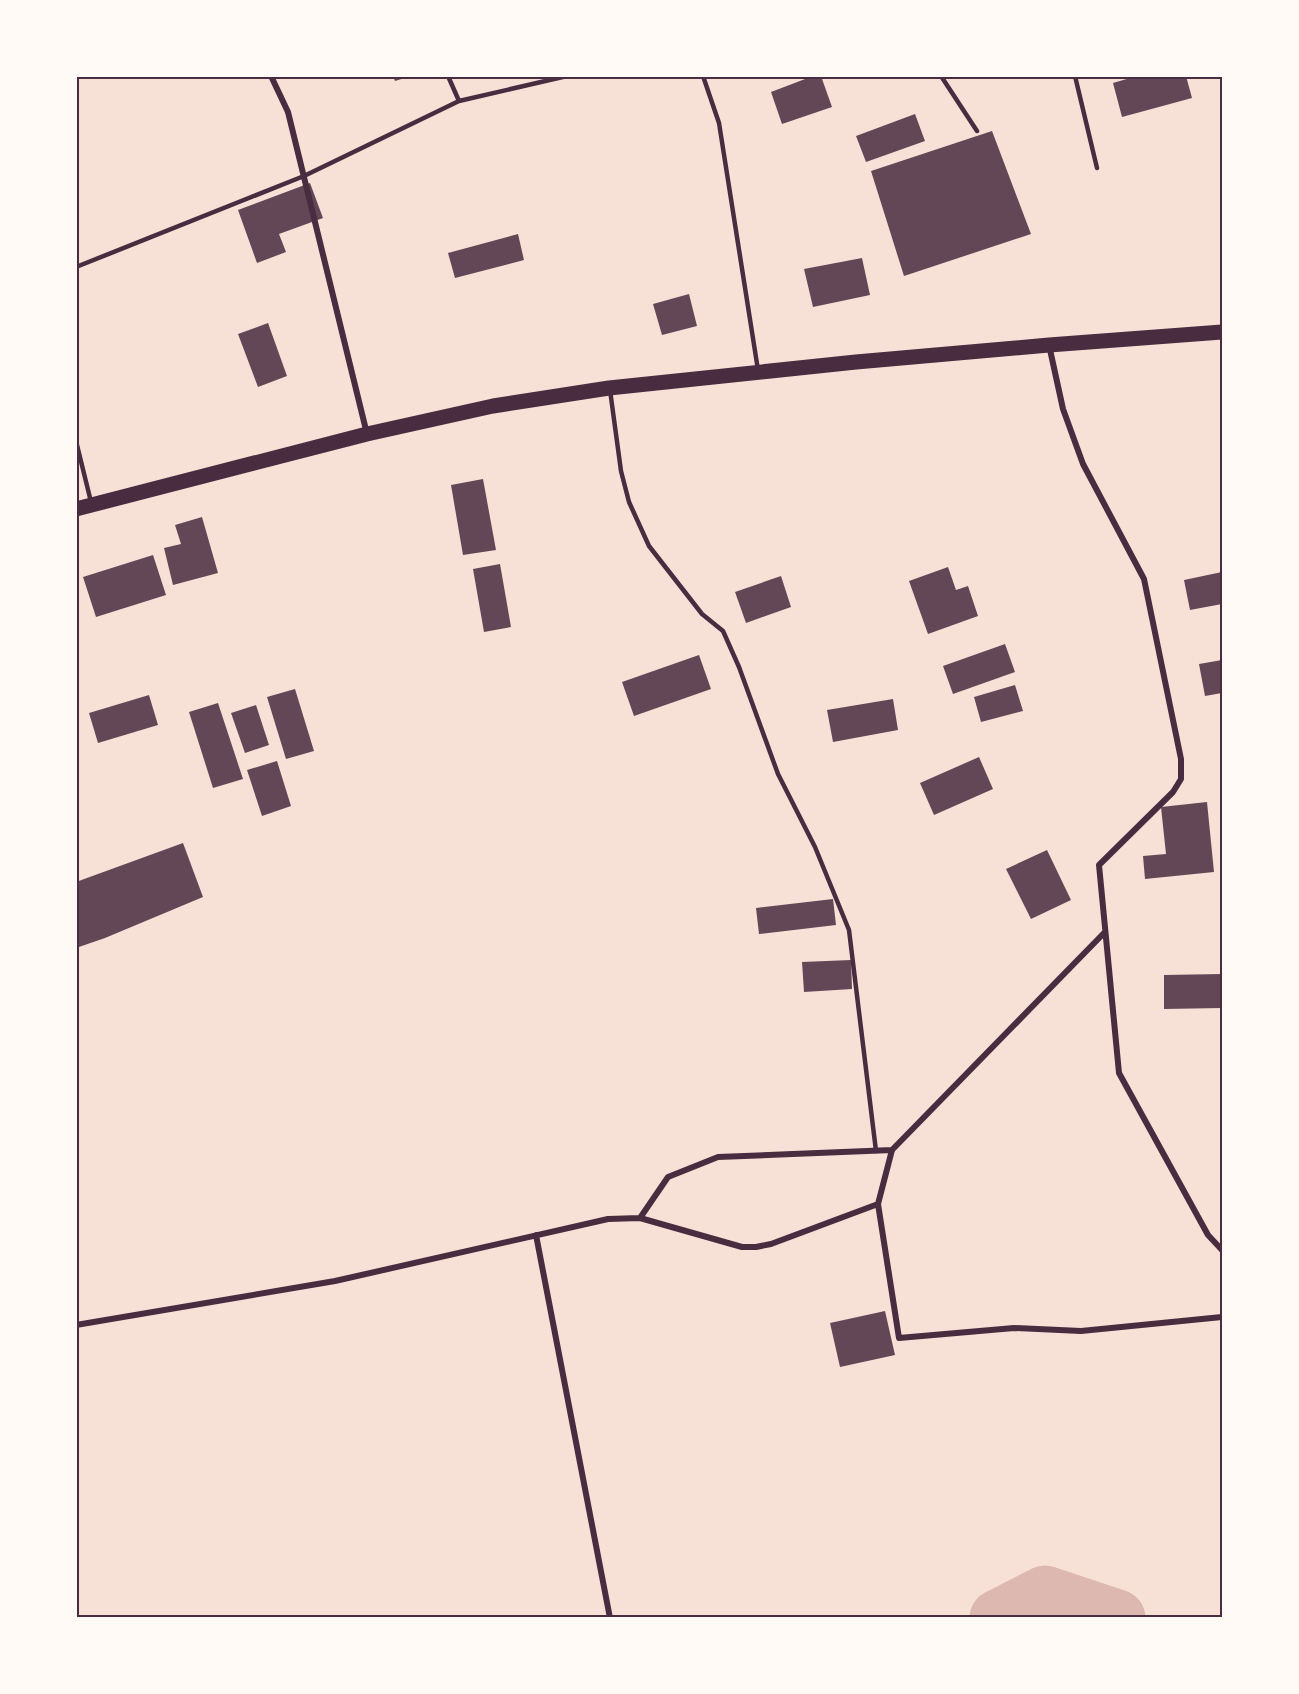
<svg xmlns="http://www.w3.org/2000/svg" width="1299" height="1694" viewBox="0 0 1299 1694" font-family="Helvetica,sans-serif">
	<rect width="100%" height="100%" fill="#f7e1d7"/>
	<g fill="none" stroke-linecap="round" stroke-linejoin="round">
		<path stroke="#dcb8b0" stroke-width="57" d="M998,1618L1045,1594L1117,1618"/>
	</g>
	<path fill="#644757" d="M393,76H408V77L395,81Z
		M813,76H821L832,107L782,124L771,92Z
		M1137,76H1186L1192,98L1122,117L1113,83Z
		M915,114L925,141L866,162L856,136Z
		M992,131L1031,234L904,276L871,171Z
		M310,183L323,218L279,234L286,252L257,263L238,210Z
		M518,234L524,260L455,278L448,253Z
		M862,258L870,295L813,307L804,269Z
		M689,294L697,326L662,335L653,304Z
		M268,323L287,376L258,387L238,334Z
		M483,479L496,550L463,555L451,485Z
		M202,517L218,573L173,585L164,548L181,544L175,525Z
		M153,555L166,595L96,617L83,577Z
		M500,564L511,627L484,632L473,569Z
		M948,567L956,590L968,586L978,616L928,634L909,581Z
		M1222,572V604L1190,610L1184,580Z
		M781,576L791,607L746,623L735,592Z
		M1005,644L1015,672L953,694L943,666Z
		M699,655L711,689L634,716L622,682Z
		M1222,660V693L1205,696L1199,664Z
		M1015,685L1023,711L981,722L974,697Z
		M295,689L314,751L286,759L267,697Z
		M149,695L158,725L98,743L89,713Z
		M893,699L898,730L833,742L827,710Z
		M218,703L243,779L213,788L189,712Z
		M256,705L269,745L245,753L231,713Z
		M979,757L993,789L934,815L920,783Z
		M277,761L291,806L262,816L247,770Z
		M1207,802L1214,872L1145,879L1143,856L1166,854L1161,807Z
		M183,843L203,897L105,938L76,948V882Z
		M1047,850L1071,900L1031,919L1006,869Z
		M833,899L836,925L759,934L756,908Z
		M851,960L852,989L804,992L802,962Z
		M1222,974V1008L1164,1009V975Z
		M885,1311L895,1355L840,1367L830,1323Z"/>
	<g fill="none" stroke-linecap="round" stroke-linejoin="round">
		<path stroke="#4a2c40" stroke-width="4.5" d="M448,76L459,101
			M703,76L719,123L758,370
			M941,76L977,131
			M1075,76L1097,168
			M76,267L304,176L459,101L567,76
			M610,390L621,471L629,502L649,546L702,614L723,631L739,667L778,774L815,847L849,930L876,1151
			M76,441L91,502"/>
		<path stroke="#4a2c40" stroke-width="6" d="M271,76L288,112L367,434
			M1049,345L1063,409L1083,464L1144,579L1181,759V779L1173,792L1099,865L1119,1073L1208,1235L1222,1250
			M892,1150L878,1204L899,1338L1014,1328L1081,1331L1222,1317
			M640,1218L668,1177L718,1157L892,1150L1105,932
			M536,1235L610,1618
			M76,1325L335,1281L608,1219L640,1218L742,1247H756L771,1244L878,1204"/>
		<path stroke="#4a2c40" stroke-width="15" d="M76,509L367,434L493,406L609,388L856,362L1049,345L1222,332"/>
	</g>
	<rect width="1299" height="1694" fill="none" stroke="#fffaf5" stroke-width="156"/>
	<rect x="78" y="78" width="1143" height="1538" fill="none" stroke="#4a2c40" stroke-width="2"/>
</svg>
